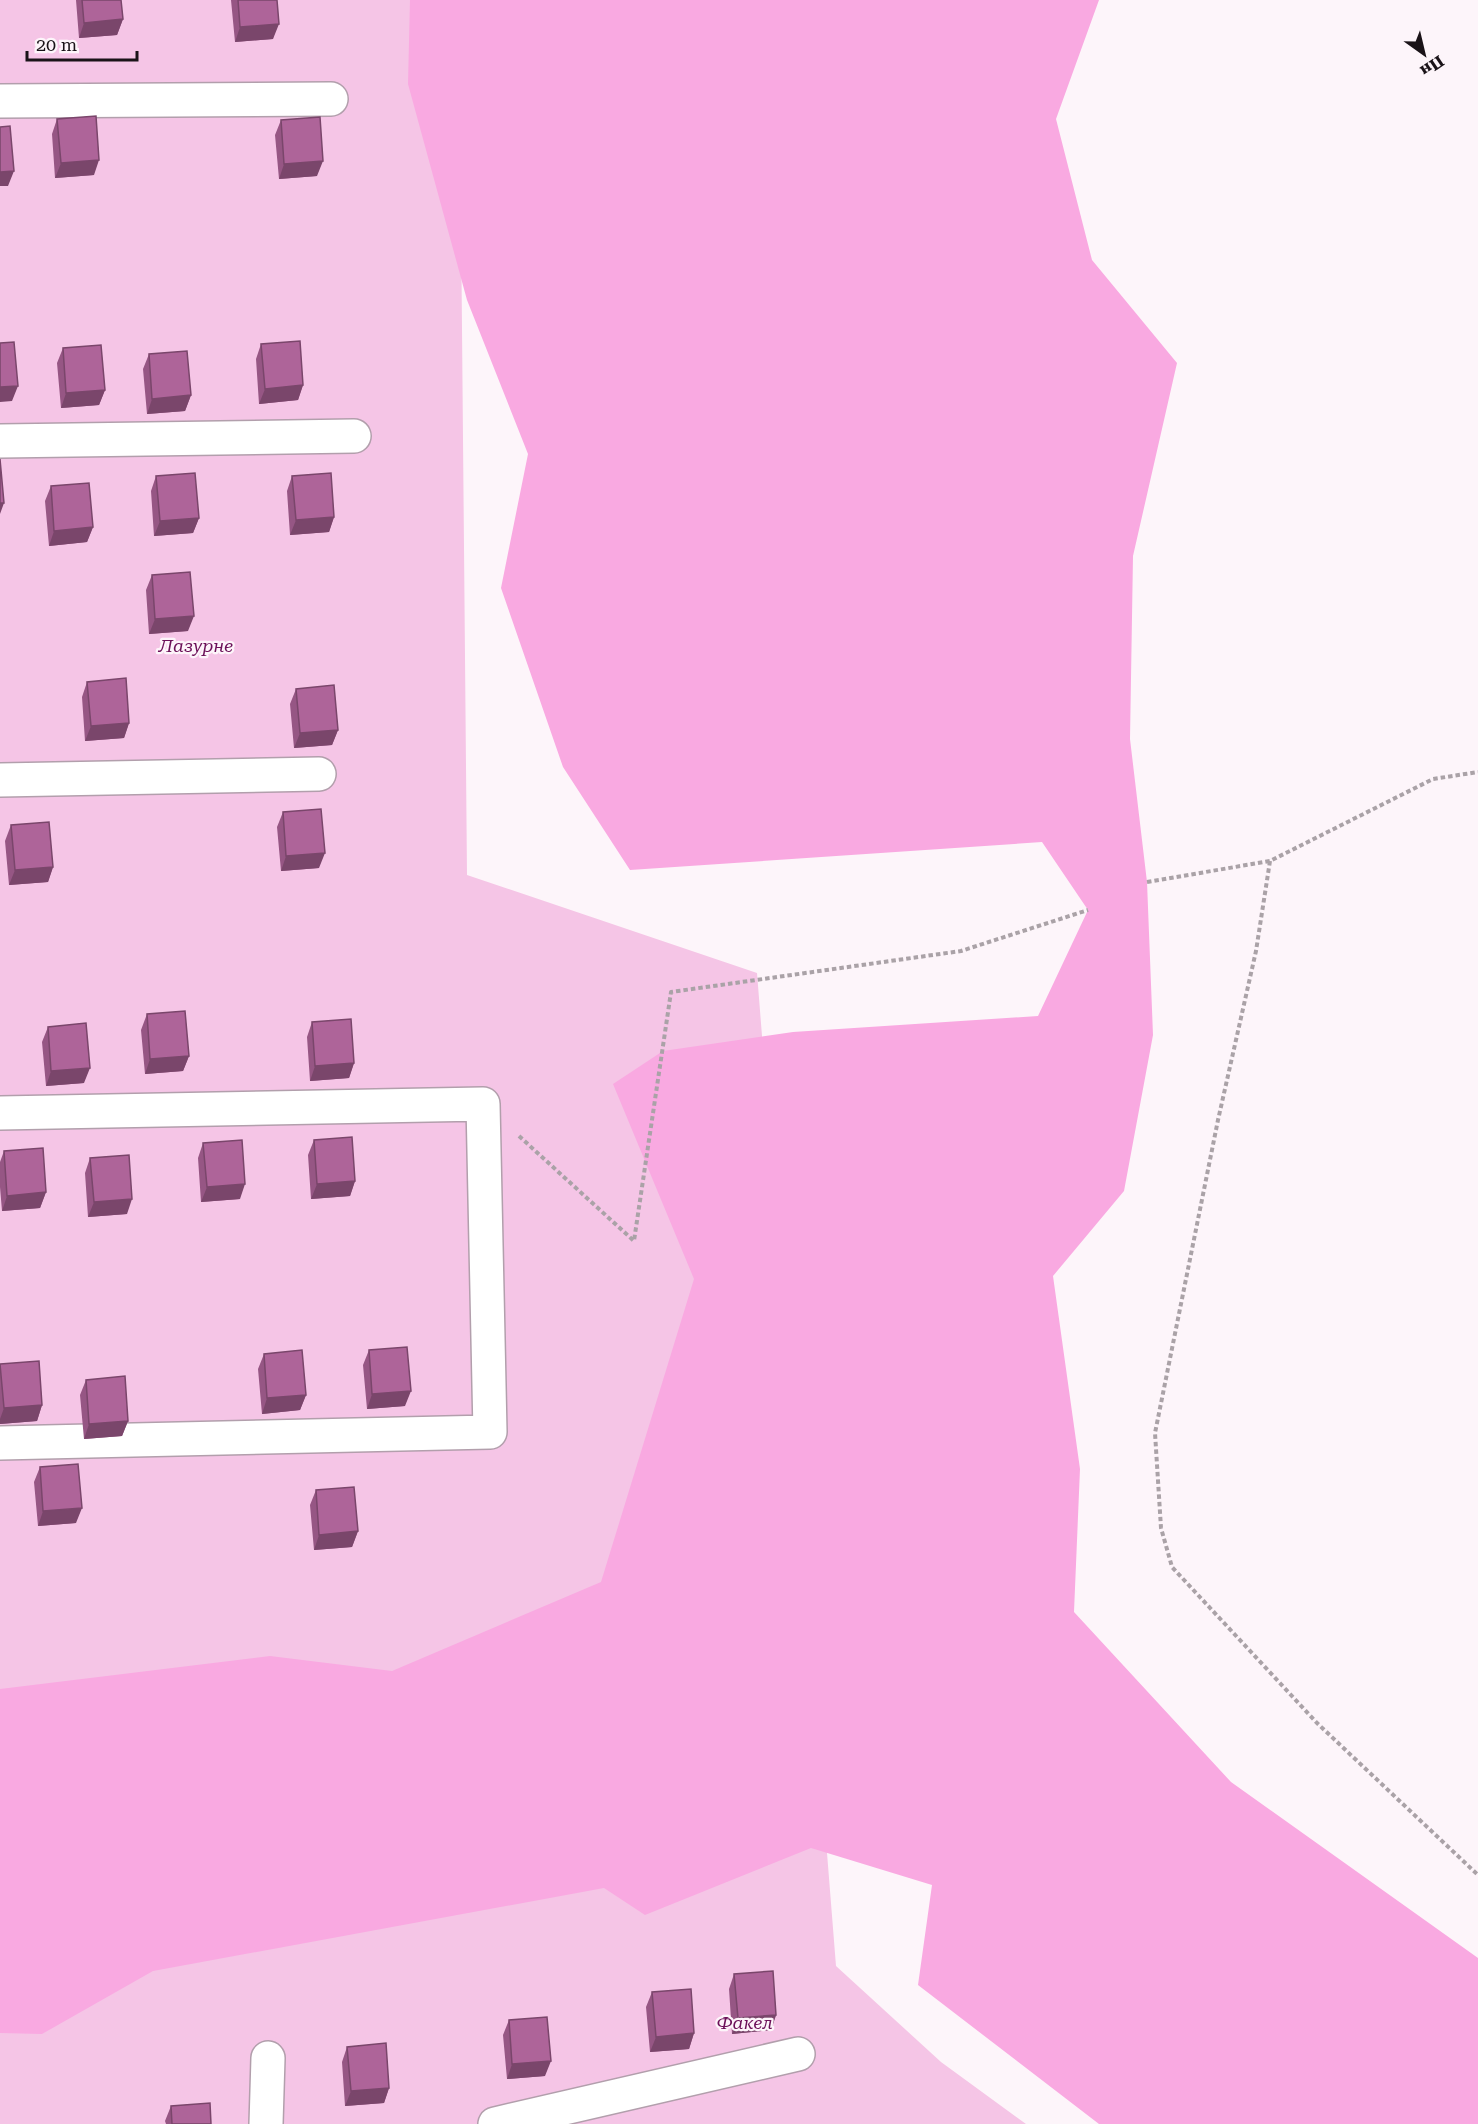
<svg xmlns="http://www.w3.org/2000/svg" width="1478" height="2124" viewBox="0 0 1478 2124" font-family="'Roboto Serif',serif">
	<rect width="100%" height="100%" fill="#fdf5fa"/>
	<path fill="#f5c5e6" d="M0,0H459L467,875L757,973L836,1966L941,2062L1026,2124H0Z"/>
	<path fill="#f9a9e1" d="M410,0H1099L1056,119L1092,260L1177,363L1133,556L1130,739L1147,882L1153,1035L1124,1191L1053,1276L1080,1469L1074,1612L1231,1782L1478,1958V2124H1099L918,1985L932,1885L811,1848L645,1915L604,1888L153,1971L42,2034L0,2033V1689L270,1656L392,1671L601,1582L694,1279L613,1084L663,1051L793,1032L1038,1016L1088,910L1042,842L630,870L563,767L501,588L528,454L467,300L408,84Z"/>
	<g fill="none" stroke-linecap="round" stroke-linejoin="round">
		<defs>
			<path id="minor" d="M0,101L331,99
				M0,441L354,436
				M0,780L319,774
				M0,1113L483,1104L490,1432L0,1443
				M266,2124L268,2058
				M495,2124L798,2054"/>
		</defs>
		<use href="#minor" stroke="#b29fac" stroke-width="36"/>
		<path stroke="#aaa2a7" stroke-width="4" stroke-dasharray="4.5 3" stroke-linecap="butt" d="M1270,861L1256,951L1218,1120L1155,1433L1161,1528L1172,1567L1317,1723L1478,1875
			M1147,882L1270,861L1433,779L1478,772
			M519,1136L634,1241L671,992L961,951L1088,910"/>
		<use href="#minor" stroke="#fff" stroke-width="33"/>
	</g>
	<path fill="#965684" d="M76,0H121L123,19L117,35L79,38Z
		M231,0H277L273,39L235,42Z
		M57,119L94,175L55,178L52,134Z
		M281,120L317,176L279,179L275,135Z
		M261,344L303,385L298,400L259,404L256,359Z
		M63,348L105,390L99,405L61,408L57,363Z
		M149,354L191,395L185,411L147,414L143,369Z
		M156,476L199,518L193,533L154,536L151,491Z
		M292,476L334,517L329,532L290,535L287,491Z
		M51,486L93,527L87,542L49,546L45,501Z
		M152,575L188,631L149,634L146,590Z
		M87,682L129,723L124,738L85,741L82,697Z
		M296,689L338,730L332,745L294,748L290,704Z
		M283,812L319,868L281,871L277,827Z
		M11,825L53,867L48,882L9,885L5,841Z
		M147,1014L189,1056L183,1071L145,1074L141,1030Z
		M312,1022L354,1063L349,1078L310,1081L307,1037Z
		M48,1027L84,1083L46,1086L42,1042Z
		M314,1140L355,1181L350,1196L311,1199L308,1155Z
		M203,1143L240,1199L201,1202L198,1158Z
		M4,1151L46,1192L40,1208L2,1211L0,1187V1162Z
		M90,1158L127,1214L88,1217L85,1173Z
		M369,1350L405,1406L367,1409L363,1365Z
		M264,1354L306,1395L300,1410L262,1414L258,1369Z
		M0,1365L42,1405L37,1421L0,1424Z
		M86,1380L128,1421L122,1436L84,1439L80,1395Z
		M40,1467L76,1523L38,1526L34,1482Z
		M316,1490L358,1531L352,1547L314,1550L310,1505Z
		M734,1974L776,2015L771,2030L732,2034L729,1989Z
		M652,1992L694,2033L689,2049L650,2052L646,2007Z
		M509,2020L545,2076L507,2079L503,2035Z
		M347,2047L389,2088L384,2103L345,2106L342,2062Z
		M171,2106L211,2124H166L165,2121Z"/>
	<path fill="#7a466b" d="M123,19L117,35L79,38L84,23Z
		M279,24L273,39L235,42L240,27Z
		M99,160L94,175L55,178L61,163Z
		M323,161L317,176L279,179L284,164Z
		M14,171L8,186H0V172Z
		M303,385L298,400L259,404L265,389Z
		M18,386L12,401L0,402V387Z
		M105,390L99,405L61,408L66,393Z
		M191,395L185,411L147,414L152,399Z
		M0,503H4L0,514Z
		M334,517L329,532L290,535L296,520Z
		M199,518L193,533L154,536L160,521Z
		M93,527L87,542L49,546L54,531Z
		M194,616L188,631L149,634L155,619Z
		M129,723L124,738L85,741L91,726Z
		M338,730L332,745L294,748L300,733Z
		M325,853L319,868L281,871L286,856Z
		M53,867L48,882L9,885L15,870Z
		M189,1056L183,1071L145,1074L150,1059Z
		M354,1063L349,1078L310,1081L315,1066Z
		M90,1068L84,1083L46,1086L51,1071Z
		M355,1181L350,1196L311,1199L317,1184Z
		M245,1184L240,1199L201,1202L207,1187Z
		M46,1192L40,1208L2,1211L7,1196Z
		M132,1199L127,1214L88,1217L94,1202Z
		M411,1391L405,1406L367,1409L372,1394Z
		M306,1395L300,1410L262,1414L267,1398Z
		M42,1405L37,1421L0,1424V1419L4,1408Z
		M128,1421L122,1436L84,1439L89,1424Z
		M82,1508L76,1523L38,1526L43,1511Z
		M358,1531L352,1547L314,1550L319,1535Z
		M776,2015L771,2030L732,2034L738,2018Z
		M694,2033L689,2049L650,2052L656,2037Z
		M551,2061L545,2076L507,2079L512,2064Z
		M389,2088L384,2103L345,2106L351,2091Z"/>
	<path fill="#ae6499" stroke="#7a466b" stroke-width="1.5" d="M82,0H121L123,19L84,23Z
		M238,0H277L279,24L240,27Z
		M96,116L99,160L61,163L57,119Z
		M320,117L323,161L284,164L281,120Z
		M10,126L14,171L0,172V127Z
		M300,341L303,385L265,389L261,344Z
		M14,342L18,386L0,387V343Z
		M101,345L105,390L66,393L63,348Z
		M187,351L191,395L152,399L149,354Z
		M0,459L4,503H0Z
		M195,473L199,518L160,521L156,476Z
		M331,473L334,517L296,520L292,476Z
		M89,483L93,527L54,531L51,486Z
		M190,572L194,616L155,619L152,575Z
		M126,678L129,723L91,726L87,682Z
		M334,685L338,730L300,733L296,689Z
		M321,809L325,853L286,856L283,812Z
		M49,822L53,867L15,870L11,825Z
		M185,1011L189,1056L150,1059L147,1014Z
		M351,1019L354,1063L315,1066L312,1022Z
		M86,1023L90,1068L51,1071L48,1027Z
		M352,1137L355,1181L317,1184L314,1140Z
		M242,1140L245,1184L207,1187L203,1143Z
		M43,1148L46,1192L7,1196L4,1151Z
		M129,1155L132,1199L94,1202L90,1158Z
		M407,1347L411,1391L372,1394L369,1350Z
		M302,1350L306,1395L267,1398L264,1354Z
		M39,1361L42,1405L4,1408L0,1364Z
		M125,1376L128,1421L89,1424L86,1380Z
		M78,1464L82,1508L43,1511L40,1467Z
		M354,1487L358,1531L319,1535L316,1490Z
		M773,1971L776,2015L738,2018L734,1974Z
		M691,1989L694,2033L656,2037L652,1992Z
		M547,2017L551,2061L512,2064L509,2020Z
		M386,2043L389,2088L351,2091L347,2047Z
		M210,2103L211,2124H172L171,2106Z"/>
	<g text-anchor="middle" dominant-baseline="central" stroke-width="4.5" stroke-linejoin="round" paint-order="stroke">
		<g font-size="18" font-style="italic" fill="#6c1159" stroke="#fdf5fa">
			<text x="196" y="645">Лазурне</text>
			<text x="745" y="2022">Факел</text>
		</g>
	</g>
	<g transform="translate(1424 54) rotate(146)" stroke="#fdf5fa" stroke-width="4.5" paint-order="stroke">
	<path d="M0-4.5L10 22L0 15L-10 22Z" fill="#1a1318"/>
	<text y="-9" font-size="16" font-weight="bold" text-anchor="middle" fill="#1a1318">Пн</text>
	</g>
	<path d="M27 51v9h110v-9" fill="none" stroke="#1a1318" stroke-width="3"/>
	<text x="36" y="51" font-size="18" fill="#1a1318" stroke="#fdf5fa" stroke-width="4.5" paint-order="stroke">20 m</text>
</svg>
